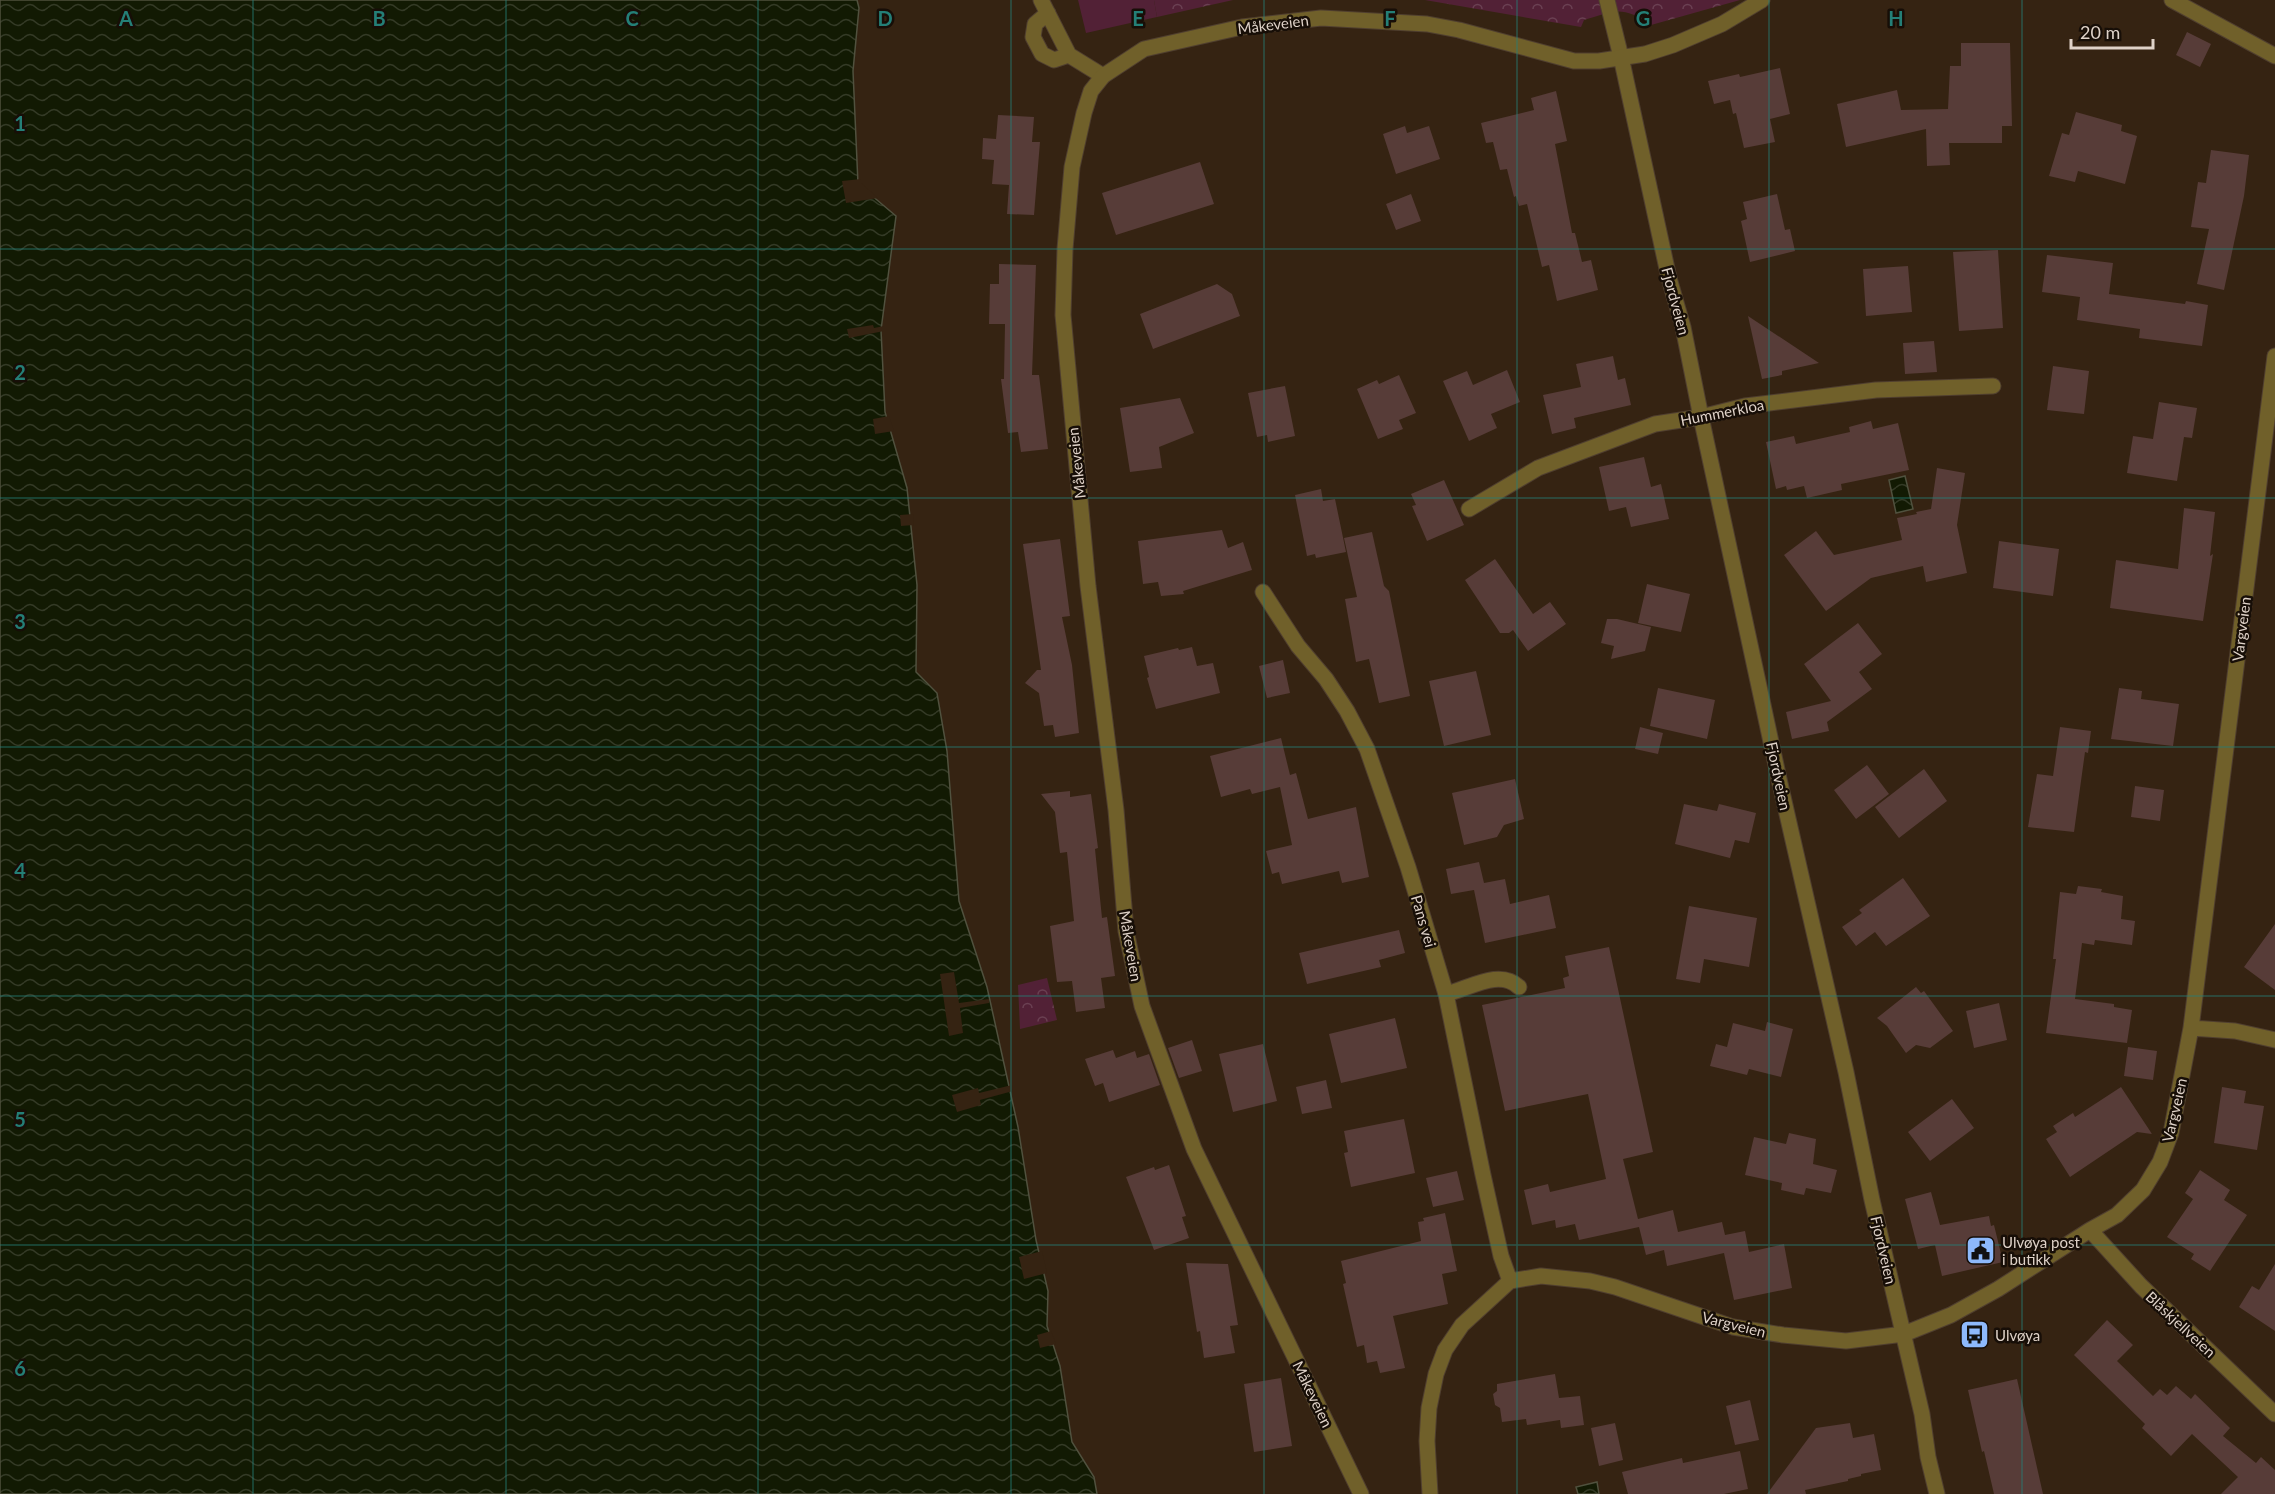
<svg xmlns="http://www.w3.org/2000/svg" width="2275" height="1494" viewBox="0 0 2275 1494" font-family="Lato,sans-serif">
	<defs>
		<pattern id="forest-crowns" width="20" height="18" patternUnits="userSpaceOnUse" patternTransform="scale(1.5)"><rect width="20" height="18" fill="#522136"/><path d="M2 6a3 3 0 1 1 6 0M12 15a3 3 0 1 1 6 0" fill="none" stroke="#6a4052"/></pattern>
		<pattern id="water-waves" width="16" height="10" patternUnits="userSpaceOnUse" patternTransform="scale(1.5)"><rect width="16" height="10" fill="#121a03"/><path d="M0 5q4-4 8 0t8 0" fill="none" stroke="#343a26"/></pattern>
	</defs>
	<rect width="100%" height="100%" fill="#352312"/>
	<path fill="#522136" d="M1078,0H1154L1157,17L1086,33Z"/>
	<path fill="url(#forest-crowns)" d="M1154,0H1233L1157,17Z
		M1425,0H1740L1651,25C1622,5 1615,11 1584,20L1581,27Z
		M1047,978L1057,1020L1020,1029L1018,985Z"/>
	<path fill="url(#water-waves)" stroke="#50513e" stroke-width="1.5" d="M0,0H857L859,8L853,71L858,184L896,216L881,330L885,412L907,488L917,585L916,672L937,693L947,751L959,901L987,987L1018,1127L1036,1240L1048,1291L1047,1326L1060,1366L1072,1442L1094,1477L1097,1494H0Z
		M1905,476L1913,509L1896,513L1889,480Z
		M1597,1482L1599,1494H1578L1576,1487Z"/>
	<path fill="#352312" d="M861,179V183L878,198L846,203L842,181Z
		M873,325L874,328L884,326V331L849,338L847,329Z
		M889,416L894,431L875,434L873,419Z
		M913,514L914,525L901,526L900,515Z
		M954,972L959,1003L989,999V1003L960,1008L963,1033L949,1036L940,974Z
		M1012,1085L1013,1091L980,1100L981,1105L957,1112L952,1095L978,1088L979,1093Z
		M1042,1251L1047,1273L1024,1279L1019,1257Z
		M1051,1331L1056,1344L1040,1348L1037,1335Z"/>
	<path fill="#573c38" d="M2187,32L2211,44L2200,67L2176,55Z
		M1961,43H2010L2012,126H2002V143H1949L1950,165L1927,166L1926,129L1846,147L1837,104L1897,90L1901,110L1948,109L1950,66H1961Z
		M1780,68L1790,114L1770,119L1775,142L1744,148L1736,113L1733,114L1730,100L1714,104L1708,81L1739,74L1740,77Z
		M1556,91L1567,141L1555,144L1572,233H1575L1582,262L1591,260L1598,290L1557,301L1549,265L1542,267L1527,204L1519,206L1516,196L1514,197L1507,169L1500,170L1493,142L1486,143L1481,123L1534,110L1531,98Z
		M2076,112L2122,125L2121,131L2137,136L2125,184L2078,171L2075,182L2049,176L2062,133L2069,135Z
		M998,115L1034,117L1032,142H1040L1034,215L1007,214L1009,185L992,184L994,160L982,159L983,138L996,139Z
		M1405,126L1407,133L1429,126L1440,159L1396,174L1383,134Z
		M2211,150L2249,155L2244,196L2224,290L2197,284L2209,229L2191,227L2198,182L2206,183Z
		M1200,162L1214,204L1116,235L1102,193Z
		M1411,194L1421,221L1396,230L1386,204Z
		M1777,194L1785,230L1790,229L1795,251L1750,262L1741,221L1747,219L1743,202Z
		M1998,250L2003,328L1959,331L1953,252Z
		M2047,255L2113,263L2109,294L2185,304L2186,301L2208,305L2202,346L2139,338L2140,329L2077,320L2080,297L2042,292Z
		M999,264L1036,265L1032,375H1039L1048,449L1021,452L1018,432L1008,433L1001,379H1004L1005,324H989L990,284H999Z
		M1908,266L1912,312L1866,316L1863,269Z
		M1217,284L1232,294L1240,316L1153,349L1140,314Z
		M1748,316L1819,363L1782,371V375L1762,379Z
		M1934,341L1937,372L1905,374L1903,343Z
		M1613,356L1618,380L1625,378L1631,405L1574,418L1576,428L1552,434L1543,395L1581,387L1576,364Z
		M2053,366L2089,371L2084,414L2047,410Z
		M1507,370L1520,402L1491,414L1497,428L1469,441L1443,381L1467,371L1473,385Z
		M1399,375L1416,413L1399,420L1403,429L1378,439L1357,389L1377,380L1379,384Z
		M1285,386L1295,436L1268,442L1267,435L1257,437L1248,393Z
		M1180,398L1194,433L1159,447L1162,468L1130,472L1120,408Z
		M2159,402L2197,408L2192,438L2184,437L2177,481L2127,473L2133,436L2153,439Z
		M1871,421L1873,429L1898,423L1909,470L1841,484L1842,490L1807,498L1804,486L1787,490L1786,486L1776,489L1766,442L1794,436L1796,444L1850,432L1849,427Z
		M1644,457L1651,487L1661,484L1669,519L1631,527L1626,507L1609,511L1599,467Z
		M1937,468L1965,473L1957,525L1967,573L1926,582L1923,566L1871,578L1826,611L1784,555L1816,531L1834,555L1902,540L1897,518L1917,514L1916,512L1931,509Z
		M1444,480L1464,525L1427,541L1412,506L1416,505L1411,494Z
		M1321,489L1323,501L1335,499L1346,552L1316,558L1315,554L1307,556L1295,495Z
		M2184,508L2215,512L2210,556L2213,554L2203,621L2110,608L2116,560L2178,569Z
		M1222,530L1228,548L1243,542L1252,570L1183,591L1184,594L1161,596L1158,582L1143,584L1138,541Z
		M1372,532L1384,586L1389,591L1410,696L1379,703L1369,659L1356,662L1345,599L1357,597L1344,538Z
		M1060,539L1070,616L1062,617L1072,665L1079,733L1055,737L1053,725L1044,726L1039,693L1025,683L1037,670H1041L1023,544Z
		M1999,541L2059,549L2053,596L1993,588Z
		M1495,559L1533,614L1550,602L1566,624L1528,651L1513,630L1509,633H1500L1465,580Z
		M1647,584L1690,594L1681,632L1638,623Z
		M1607,619H1617L1651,627L1645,651L1611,659L1614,646L1601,643Z
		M1858,623L1882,654L1859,672L1872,689L1827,722L1829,731L1792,739L1786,712L1831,701L1804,664Z
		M1192,647L1197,666L1213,663L1220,693L1156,709L1147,678L1149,677L1144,656L1178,648L1179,650Z
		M1283,660L1290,693L1267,698L1259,666Z
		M1476,671L1491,735L1444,746L1429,681Z
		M1658,688L1715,700L1707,739L1650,726Z
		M2119,688L2142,691L2141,699L2179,704L2173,746L2111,739Z
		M1640,727L1663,733L1658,754L1635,749Z
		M2060,727L2091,731L2088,753L2085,752L2074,832L2028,827L2037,774L2053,776Z
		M1281,738L1290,775L1296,773L1308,819L1356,807L1369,877L1342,883L1339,871L1282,884L1279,872L1272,874L1266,851L1292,845L1280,787L1252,794L1250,789L1221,797L1210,756Z
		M1867,765L1889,794L1856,819L1834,790Z
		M1924,769L1947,801L1899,838L1875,807Z
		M1515,779L1524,819L1504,825L1497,837L1464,845L1452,793Z
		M2135,786L2164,790L2160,821L2131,817Z
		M1070,791V797L1091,794L1098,848L1095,849L1102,918L1107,917L1115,976L1101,978L1105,1008L1076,1012L1072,981L1057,982L1050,926L1074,921L1067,852L1060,853L1055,812L1041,794Z
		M1684,804L1717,811L1719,804L1756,813L1749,843L1735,840L1730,858L1675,844Z
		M1479,862L1484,883L1505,879L1510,904L1549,895L1556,928L1485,943L1474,890L1451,894L1446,869Z
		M1903,878L1930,916L1886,946L1875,932L1856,946L1842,927L1862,913L1859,910Z
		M2078,886L2102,889L2101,892L2123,896L2121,919L2135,921L2132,945L2095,940L2094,945L2082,943L2075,999L2114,1004V1007L2132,1010L2127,1043L2046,1033L2056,959H2053L2060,892L2076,894Z
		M1689,906L1757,918L1749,967L1704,959L1700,983L1676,979Z
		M2275,924V990L2244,967Z
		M1399,930L1405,953L1379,960L1381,967L1307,984L1299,953Z
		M1609,947L1653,1152L1623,1159L1638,1219L1673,1210L1678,1232L1722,1222L1725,1235L1745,1231L1749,1252L1784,1244L1792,1288L1734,1300L1724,1253L1667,1266L1664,1250L1646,1255L1639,1227L1579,1240L1575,1224L1556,1228L1555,1220L1532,1225L1524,1190L1548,1184L1550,1192L1606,1179L1588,1094L1505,1111L1482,1005L1565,988L1563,978L1569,976L1565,956Z
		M1916,987L1921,993L1924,991L1953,1031L1930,1048L1916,1045L1906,1053L1887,1026L1877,1018Z
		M1999,1003L2007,1040L1974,1048L1966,1011Z
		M1395,1018L1407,1068L1341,1083L1329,1034Z
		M1767,1022L1793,1029L1781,1077L1749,1069L1747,1075L1710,1066L1716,1044L1727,1047L1733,1023L1765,1031Z
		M1192,1040L1202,1071L1179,1078L1168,1048Z
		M1263,1044L1277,1101L1233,1112L1219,1054Z
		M2128,1047L2157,1051L2153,1080L2124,1076Z
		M1113,1050L1116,1058L1135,1051L1137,1058L1149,1054L1160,1085L1109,1102L1103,1083L1095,1086L1085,1059Z
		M1326,1080L1332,1108L1302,1114L1296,1087Z
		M2121,1087L2152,1134L2137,1132L2070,1177L2046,1139L2057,1132L2053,1126L2073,1113L2075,1117Z
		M2222,1087L2246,1091L2244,1103L2264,1106L2257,1150L2214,1143Z
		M1952,1099L1974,1128L1930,1161L1908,1132Z
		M1404,1119L1415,1173L1351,1187L1344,1153L1348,1152L1344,1131Z
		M1789,1133L1816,1139L1813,1164L1837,1170L1831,1193L1806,1188L1804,1195L1781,1190L1782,1183L1745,1175L1754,1137L1786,1144Z
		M1169,1165L1186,1216L1182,1217L1189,1238L1154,1250L1126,1177L1154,1167L1155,1170Z
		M2200,1170L2230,1190L2224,1200L2247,1215L2210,1271L2191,1259L2194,1254L2167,1237L2193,1199L2185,1193Z
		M1457,1171L1464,1200L1433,1207L1426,1178Z
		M1931,1192L1940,1225L1989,1216L1991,1226L1994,1225L2003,1262L1942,1276L1935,1245L1918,1249L1905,1199Z
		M1445,1213L1457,1271L1442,1274L1448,1304L1393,1316L1405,1368L1380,1373L1377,1361L1367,1363L1364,1345L1357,1347L1343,1284L1346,1283L1341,1261L1421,1241L1418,1222L1424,1221L1423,1218Z
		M1186,1263L1228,1264L1238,1325L1230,1326L1235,1353L1204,1358L1200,1331L1197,1332Z
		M2275,1264V1331L2239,1307L2252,1286L2259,1290Z
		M2107,1320L2133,1345L2117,1361L2153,1396L2160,1389L2167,1395L2176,1386L2191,1399L2195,1394L2230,1428L2223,1436L2256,1463L2261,1457L2275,1470V1494H2221L2238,1477L2192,1434L2171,1456L2142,1428L2145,1424L2074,1355Z
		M1555,1374L1559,1398L1580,1396L1584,1425L1561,1428L1560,1420L1527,1425L1526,1419L1502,1422L1500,1408L1495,1405L1493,1394L1497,1391V1384Z
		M1281,1378L1292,1446L1254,1452L1244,1384Z
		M2017,1379L2043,1494H1994L1984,1451L1982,1452L1968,1390Z
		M1750,1400L1759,1440L1735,1445L1726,1406Z
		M1615,1423L1623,1460L1599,1466L1591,1428Z
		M1850,1423L1853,1438L1874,1434L1881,1470L1861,1474V1476L1848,1479V1481L1805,1490L1806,1494H1767L1816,1428Z
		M1740,1451L1748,1489L1724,1494H1628L1622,1472L1682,1458L1683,1463Z"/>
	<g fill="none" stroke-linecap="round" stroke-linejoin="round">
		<defs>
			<path id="service" d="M1041,0L1069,55L1103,76
				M1607,0L1621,57
				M1048,13L1035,24L1033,37L1042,54L1054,60L1069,55
				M1469,509L1538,468L1655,424L1701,417L1745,406L1876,390L1993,386
				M1446,994C1469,989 1499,968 1519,987"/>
			<path id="minor" d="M2172,0L2275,56
				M1621,57L1669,278L1683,327L1701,417L1779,779L1846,1072L1872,1200L1922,1414L1928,1457L1937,1494
				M1263,592L1298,646L1326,679L1347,711L1367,749L1408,867L1446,994L1483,1175L1501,1256L1510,1281
				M2191,1028L2235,1031L2275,1040
				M2090,1230L2141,1286L2275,1414
				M1361,1494L1194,1149L1142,1006L1126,931L1116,810L1088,586L1063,315L1065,249L1072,167L1084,113L1091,91L1103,76L1144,49L1242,27L1321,18L1427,24L1459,30L1574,61H1599L1645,54L1673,45L1722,24L1762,0
				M1430,1494L1427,1441L1429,1408L1436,1374L1445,1350L1462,1325L1510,1281L1541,1276L1590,1281L1615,1287L1733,1327L1783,1335L1846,1341L1904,1334L1951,1315L1998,1289L2090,1230L2117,1215L2143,1190L2160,1162L2171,1133L2191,1028L2275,356"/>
		</defs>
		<use href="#service" stroke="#503f2f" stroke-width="17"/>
		<use href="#minor" stroke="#503f2f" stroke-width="17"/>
		<use href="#service" stroke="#70602a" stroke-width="15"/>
		<use href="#minor" stroke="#70602a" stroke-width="15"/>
	</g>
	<path fill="none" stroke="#247f77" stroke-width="1.5" stroke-opacity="0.55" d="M253,0V1494M506,0V1494M758,0V1494M1011,0V1494M1264,0V1494M1517,0V1494M1769,0V1494M2022,0V1494M0,249H2275M0,498H2275M0,747H2275M0,996H2275M0,1245H2275"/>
	<defs>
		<symbol id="civic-square" viewBox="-11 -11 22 22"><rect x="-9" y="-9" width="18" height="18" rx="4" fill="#8db9fc" stroke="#170e07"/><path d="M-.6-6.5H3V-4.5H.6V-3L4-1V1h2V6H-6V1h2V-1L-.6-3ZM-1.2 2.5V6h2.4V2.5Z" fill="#111"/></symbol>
		<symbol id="bus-square" viewBox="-11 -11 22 22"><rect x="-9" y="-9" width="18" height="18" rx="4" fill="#8db9fc" stroke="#170e07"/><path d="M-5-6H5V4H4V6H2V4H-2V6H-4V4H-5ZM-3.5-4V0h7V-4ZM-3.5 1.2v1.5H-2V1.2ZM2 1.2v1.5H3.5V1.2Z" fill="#111"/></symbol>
	</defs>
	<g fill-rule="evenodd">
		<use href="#civic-square" x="1964" y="1234" width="33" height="33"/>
		<use href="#bus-square" x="1958" y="1318" width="33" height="33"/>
	</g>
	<g text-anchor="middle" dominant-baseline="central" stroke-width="5" stroke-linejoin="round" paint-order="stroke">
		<g font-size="15" fill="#dfd2c8" stroke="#170e07">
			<text transform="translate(1273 24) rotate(-7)">Måkeveien</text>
			<text transform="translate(1676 301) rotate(75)">Fjordveien</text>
			<text transform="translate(1722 412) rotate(-11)">Hummerkloa</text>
			<text transform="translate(1076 463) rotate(-96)">Måkeveien</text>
			<text transform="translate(2241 629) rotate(-83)">Vargveien</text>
			<text transform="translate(1779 776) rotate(78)">Fjordveien</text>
			<text transform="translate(1424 921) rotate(74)">Pans vei</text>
			<text transform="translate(1131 946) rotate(80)">Måkeveien</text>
			<text transform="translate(2174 1110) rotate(-77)">Vargveien</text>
			<text transform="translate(1884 1250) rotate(77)">Fjordveien</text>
			<text transform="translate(1734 1324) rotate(14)">Vargveien</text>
			<text transform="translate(2181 1324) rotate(43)">Blåskjellveien</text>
			<text transform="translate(1313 1394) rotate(64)">Måkeveien</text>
		</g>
		<g font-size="15" fill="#dfd2c8" stroke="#170e07" text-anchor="start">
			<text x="2002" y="1242">Ulvøya post<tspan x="2002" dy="17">i butikk</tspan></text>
			<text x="1995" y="1335">Ulvøya</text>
		</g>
	</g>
	<g font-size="20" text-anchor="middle" font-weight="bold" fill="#247f77" stroke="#170e07" stroke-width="5" stroke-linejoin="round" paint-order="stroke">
		<text x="126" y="26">A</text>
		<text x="379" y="26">B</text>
		<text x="632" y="26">C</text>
		<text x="885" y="26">D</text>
		<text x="1138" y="26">E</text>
		<text x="1390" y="26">F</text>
		<text x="1643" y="26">G</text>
		<text x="1896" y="26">H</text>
		<text x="20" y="131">1</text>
		<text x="20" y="380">2</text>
		<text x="20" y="629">3</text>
		<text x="20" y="878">4</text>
		<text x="20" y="1127">5</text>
		<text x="20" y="1376">6</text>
	</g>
	<path d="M2071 39v9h82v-9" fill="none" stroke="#dfd2c8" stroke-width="3"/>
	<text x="2080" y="39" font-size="18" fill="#dfd2c8" stroke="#170e07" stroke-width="4.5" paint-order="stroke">20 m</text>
</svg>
